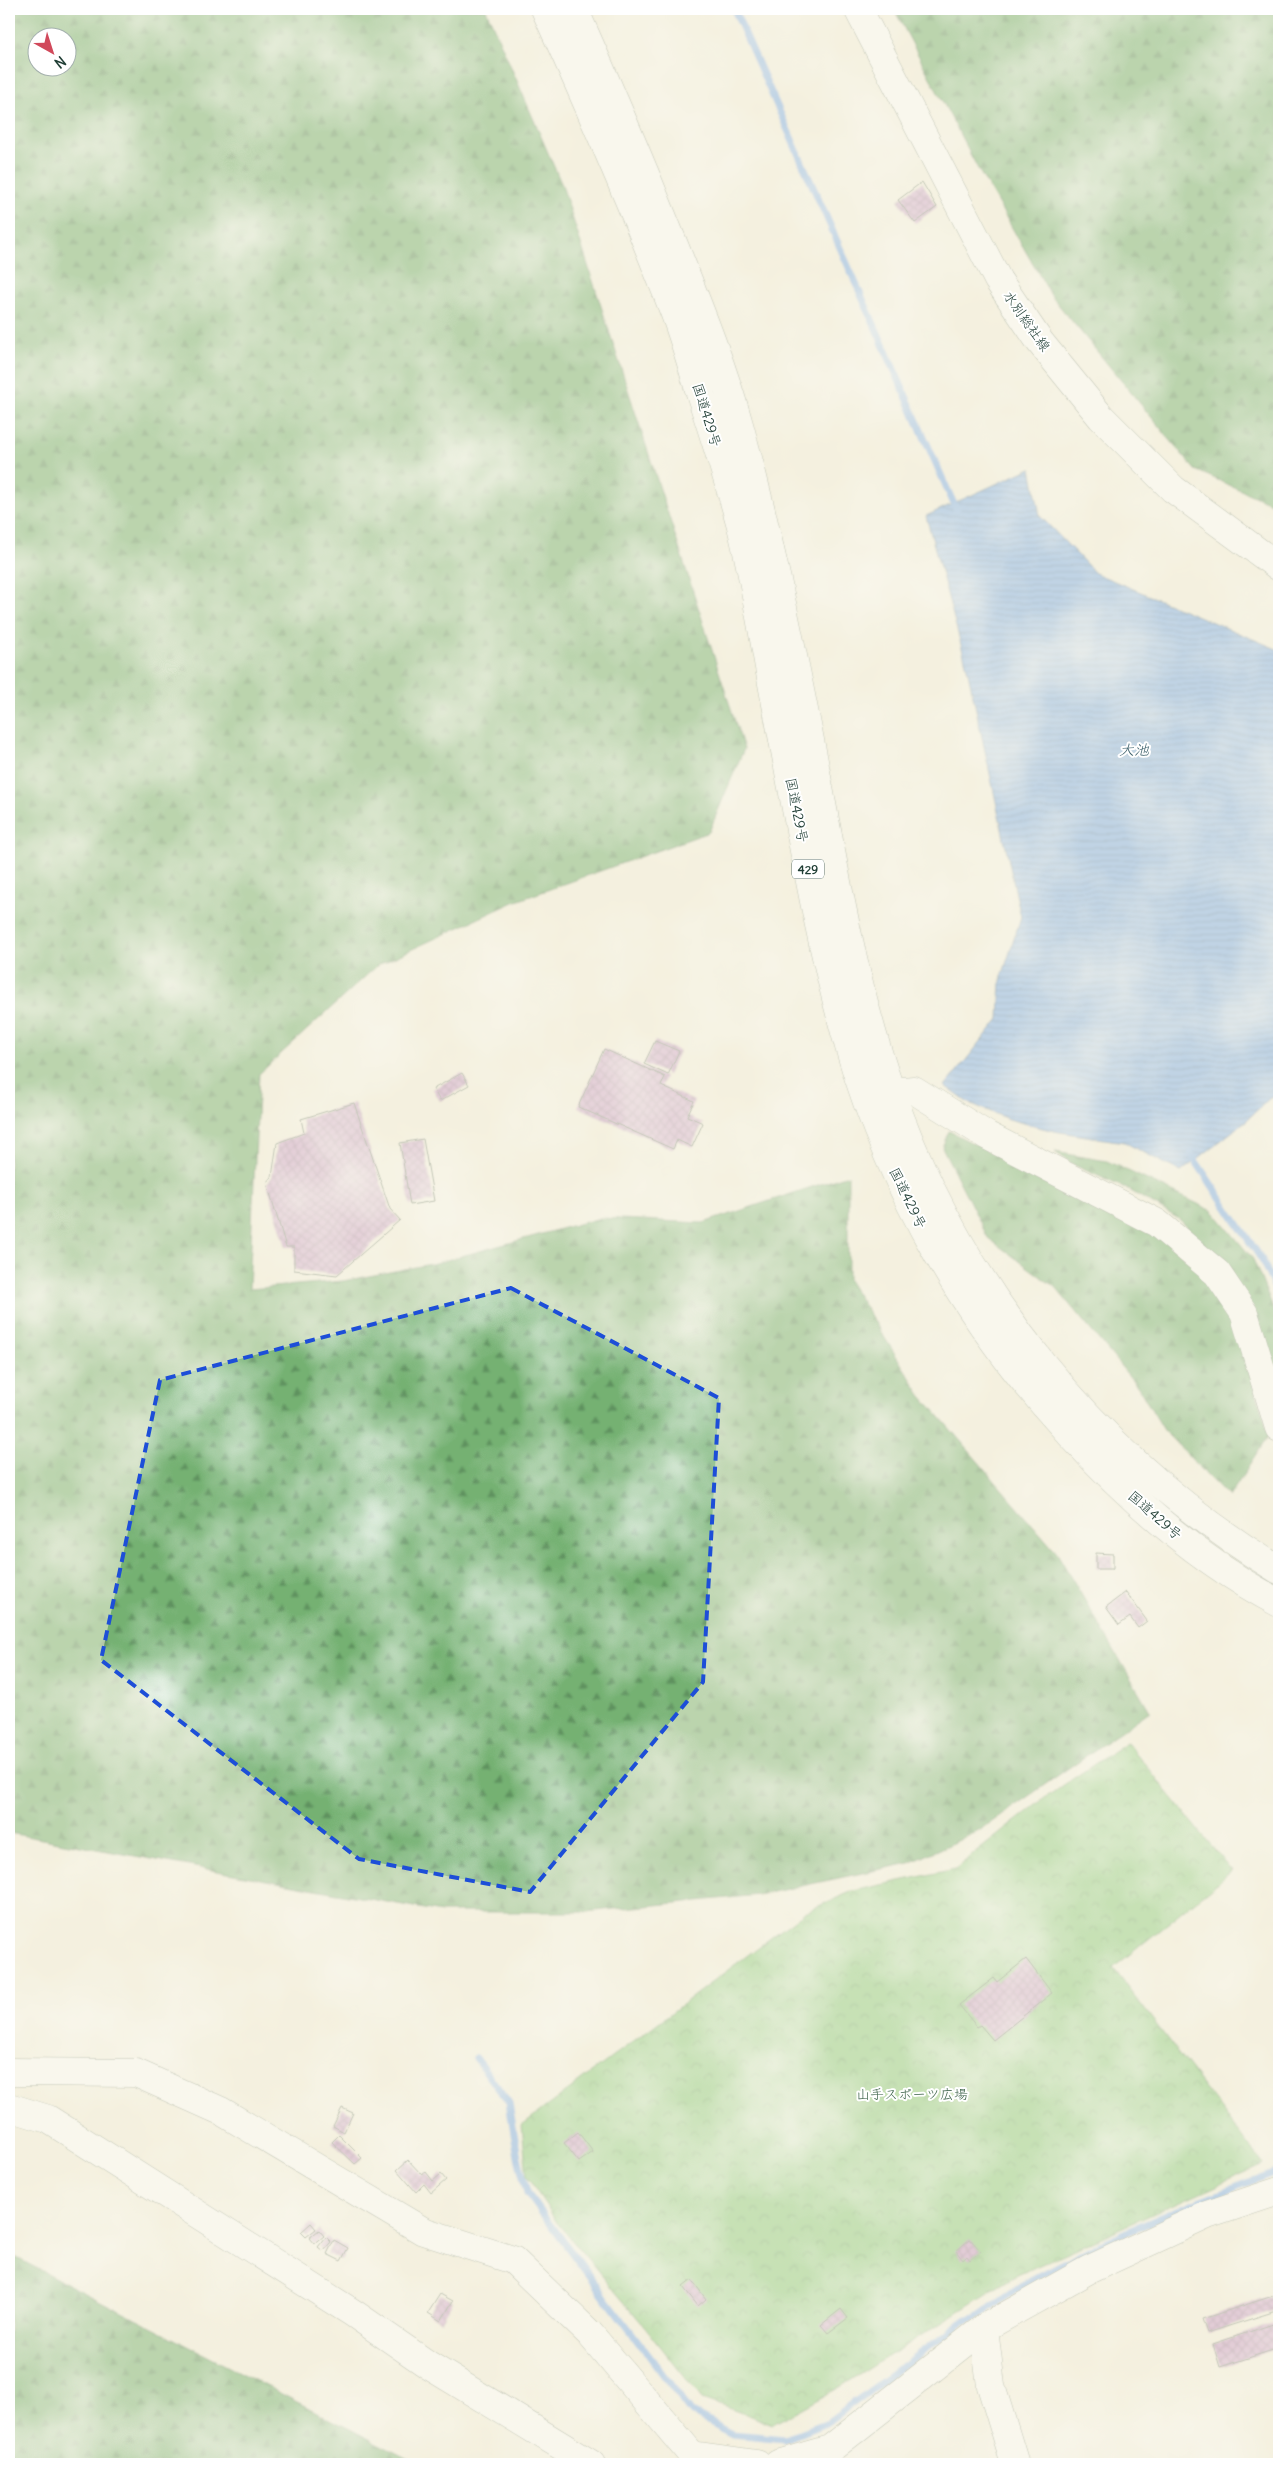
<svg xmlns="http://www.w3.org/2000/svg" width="1288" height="2473" viewBox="0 0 1288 2473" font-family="Delius,'Klee One',sans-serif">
	<defs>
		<pattern id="forest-firs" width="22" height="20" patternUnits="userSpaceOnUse" patternTransform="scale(1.25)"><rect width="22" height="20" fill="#74b172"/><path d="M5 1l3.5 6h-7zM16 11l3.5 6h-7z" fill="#5f915e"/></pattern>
		<pattern id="park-crowns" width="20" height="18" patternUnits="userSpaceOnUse" patternTransform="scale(1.25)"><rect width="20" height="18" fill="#90ce84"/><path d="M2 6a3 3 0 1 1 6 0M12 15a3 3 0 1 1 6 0" fill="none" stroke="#75a86d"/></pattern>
		<pattern id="water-rules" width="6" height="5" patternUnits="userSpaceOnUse" patternTransform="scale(1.25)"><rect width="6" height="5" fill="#81b0ec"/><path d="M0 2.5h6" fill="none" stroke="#6990c0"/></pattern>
		<pattern id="building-cross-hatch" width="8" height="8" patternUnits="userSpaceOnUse" patternTransform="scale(1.25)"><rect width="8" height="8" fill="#cda0cd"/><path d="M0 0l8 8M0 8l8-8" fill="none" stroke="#a684a7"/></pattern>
	</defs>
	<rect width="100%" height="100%" fill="#fff"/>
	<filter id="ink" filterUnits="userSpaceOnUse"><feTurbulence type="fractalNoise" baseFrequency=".02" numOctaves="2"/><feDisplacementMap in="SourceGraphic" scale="10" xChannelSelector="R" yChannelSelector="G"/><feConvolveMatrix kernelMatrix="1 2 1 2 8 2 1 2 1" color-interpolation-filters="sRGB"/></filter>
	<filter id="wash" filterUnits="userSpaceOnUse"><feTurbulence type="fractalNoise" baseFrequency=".0096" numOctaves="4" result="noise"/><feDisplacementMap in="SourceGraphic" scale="20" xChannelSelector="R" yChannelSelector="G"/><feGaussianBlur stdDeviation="1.12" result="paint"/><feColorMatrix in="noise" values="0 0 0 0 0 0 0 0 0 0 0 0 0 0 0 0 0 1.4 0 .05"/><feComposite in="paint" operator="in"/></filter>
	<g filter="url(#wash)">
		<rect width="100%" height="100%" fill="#f4f0df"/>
		<path fill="url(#forest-firs)" stroke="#4a7753" fill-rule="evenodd" d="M9,9H486L562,185L744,749L709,832L514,902L378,965L259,1074L249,1289L343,1281L436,1263L600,1218L703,1223L848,1175V1280L921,1395L1057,1553L1150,1711L979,1831L910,1863L759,1895L584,1912H441L9,1833ZM38,38H68V68H38Z
			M894,9H1279V507L1195,470L1052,297L978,169Z
			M949,1131L1168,1243L1207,1277L1234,1319L1269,1435L1229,1497L1165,1432L1138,1387L1055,1287L988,1238L942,1147Z
			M1055,1152L1107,1161L1213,1211L1253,1259L1279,1323V1386L1222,1263L1179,1219L1129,1190L1074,1165Z
			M9,2254L418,2464H9Z"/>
		<path fill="url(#park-crowns)" stroke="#58865c" d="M1127,1742L1232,1871L1113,1968L1263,2164L1013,2277L840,2387L773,2424L702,2399L646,2328L560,2226L527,2177L522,2125L805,1912L853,1891L955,1869L1046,1797Z"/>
		<path fill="url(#water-rules)" stroke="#507690" d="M1031,468L1040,516L1095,573L1279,650V1089L1247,1120L1181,1172L1124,1142L1054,1131L1008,1119L967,1102L945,1086L999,1019L1001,980L1021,917L966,663L926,516Z"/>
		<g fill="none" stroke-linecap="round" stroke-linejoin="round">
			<path stroke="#81b0ec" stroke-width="7" d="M734,9L957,511
				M1191,1154L1262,1260L1279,1297
				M476,2058L509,2103L518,2157L527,2193L692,2413L733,2434L785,2439L828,2422L964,2321L976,2318L1022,2285L1100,2244L1201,2200L1279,2171"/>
		</g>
		<g id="blocks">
			<path fill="url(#building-cross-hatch)" d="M922,182L937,207L915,223L898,200Z
				M655,1041L679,1051L668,1075L644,1064Z
				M604,1049L665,1077L661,1086L694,1101L687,1116L703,1123L692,1147L677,1140L673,1149L578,1107Z
				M462,1073L469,1085L440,1101L433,1089Z
				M354,1103L390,1209L400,1220L337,1275L294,1270V1247H286L267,1183L272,1177L277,1143L304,1133L301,1119Z
				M423,1139L434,1201L410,1205L400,1143Z
				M1096,1553L1113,1554V1569H1096Z
				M1126,1592L1147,1621L1138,1628L1130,1617L1119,1625L1106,1607Z
				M1026,1959L1052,1993L993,2040L980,2025L977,2027L959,2005L994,1978L997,1982Z
				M342,2108L353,2113L344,2132L333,2126Z
				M578,2132L593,2152L579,2162L564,2143Z
				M339,2135L362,2158L355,2164L332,2142Z
				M408,2160L422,2175L426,2172L433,2181L441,2174L446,2180L431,2193L424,2184L416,2192L397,2170Z
				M311,2223L316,2229L306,2237L301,2232Z
				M319,2230L324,2236L314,2244L309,2238Z
				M326,2237L331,2242L323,2251L318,2247Z
				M970,2239L981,2251L970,2260L967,2256L963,2260L956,2251Z
				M334,2240L348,2248L341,2261L327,2254Z
				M692,2280L706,2299L698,2306L683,2287Z
				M440,2294L453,2301L441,2321L428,2313Z
				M1279,2294V2310L1207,2333L1202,2319Z
				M841,2309L848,2318L828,2333L821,2325Z
				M1279,2322V2348L1220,2367L1213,2344Z"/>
		</g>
	</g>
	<g filter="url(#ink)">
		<use href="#blocks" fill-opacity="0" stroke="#8a968a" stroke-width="1"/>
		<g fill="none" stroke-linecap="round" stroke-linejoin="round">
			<defs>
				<path id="minor" d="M868,1098L891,1092L914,1090L988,1136L1157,1223L1217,1273L1244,1313L1279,1428
					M9,2072L136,2073L221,2111L423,2231L513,2260L590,2334L692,2455L757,2464
					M9,2107L48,2119L353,2313L430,2366L591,2464
					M984,2328L991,2386L1015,2464
					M778,2464L830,2449L984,2328L1088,2270L1207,2215L1279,2191"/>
				<path id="major" d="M858,9L998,280L1040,342L1101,417L1173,489L1279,567"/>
				<path id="highway" d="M545,9C590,108 634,208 673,309C684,337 692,367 701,396C715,439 729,482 741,526C756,584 764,645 776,704C799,820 817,936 850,1050C892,1193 968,1323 1069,1433C1129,1499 1199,1561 1279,1603
					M574,9C609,87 642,165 674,245C698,305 723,366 740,428C767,527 788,630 808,730C832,852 850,975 891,1092C960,1291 1100,1462 1279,1570"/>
			</defs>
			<use href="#minor" stroke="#8a968a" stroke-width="29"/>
			<use href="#major" stroke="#8a968a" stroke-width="29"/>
			<use href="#highway" stroke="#8a968a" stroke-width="29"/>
			<use href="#minor" stroke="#fff" stroke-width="28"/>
			<use href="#major" stroke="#fff" stroke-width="28"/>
			<use href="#highway" stroke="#fff" stroke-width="28"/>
		</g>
	</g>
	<path d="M0 0H1288V2473H0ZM511,1288L719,1398L703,1682L530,1892L359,1859L101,1660L160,1380Z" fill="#f4f0df" fill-opacity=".55" fill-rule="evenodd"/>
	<path fill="none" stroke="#1d4ed8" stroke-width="4" stroke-dasharray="10 6" stroke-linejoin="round" d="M511,1288L719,1398L703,1682L530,1892L359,1859L101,1660L160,1380Z"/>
	<g text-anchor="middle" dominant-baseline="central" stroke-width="4" stroke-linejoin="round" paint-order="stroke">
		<rect fill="#fff" stroke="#627771" stroke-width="1" x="792" y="859.5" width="32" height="19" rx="4"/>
		<g font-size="12" font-weight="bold" fill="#1f3d34">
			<text x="808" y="869">429</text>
		</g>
		<g font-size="14" fill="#1f3d34" stroke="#fff">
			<text transform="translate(1027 321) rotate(55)">水別総社線</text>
			<text transform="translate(707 415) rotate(73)">国道429号</text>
			<text transform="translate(797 810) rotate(79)">国道429号</text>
			<text transform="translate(908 1198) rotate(64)">国道429号</text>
			<text transform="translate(1155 1515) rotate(41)">国道429号</text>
		</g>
		<g font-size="14" fill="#3b6148" stroke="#fff">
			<text x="912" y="2094">山手スポーツ広場</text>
		</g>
		<g font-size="15" font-style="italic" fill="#3c606b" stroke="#fff">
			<text x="1134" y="749">大池</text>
		</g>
	</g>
	<rect width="1288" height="2473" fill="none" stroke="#fff" stroke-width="30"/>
	<g transform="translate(52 52) rotate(141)"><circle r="24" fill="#ffffff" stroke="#a5b1ae"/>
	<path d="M0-4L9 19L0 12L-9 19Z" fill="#d1495b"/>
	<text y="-8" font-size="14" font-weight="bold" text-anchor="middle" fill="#1f3d34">N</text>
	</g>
</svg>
